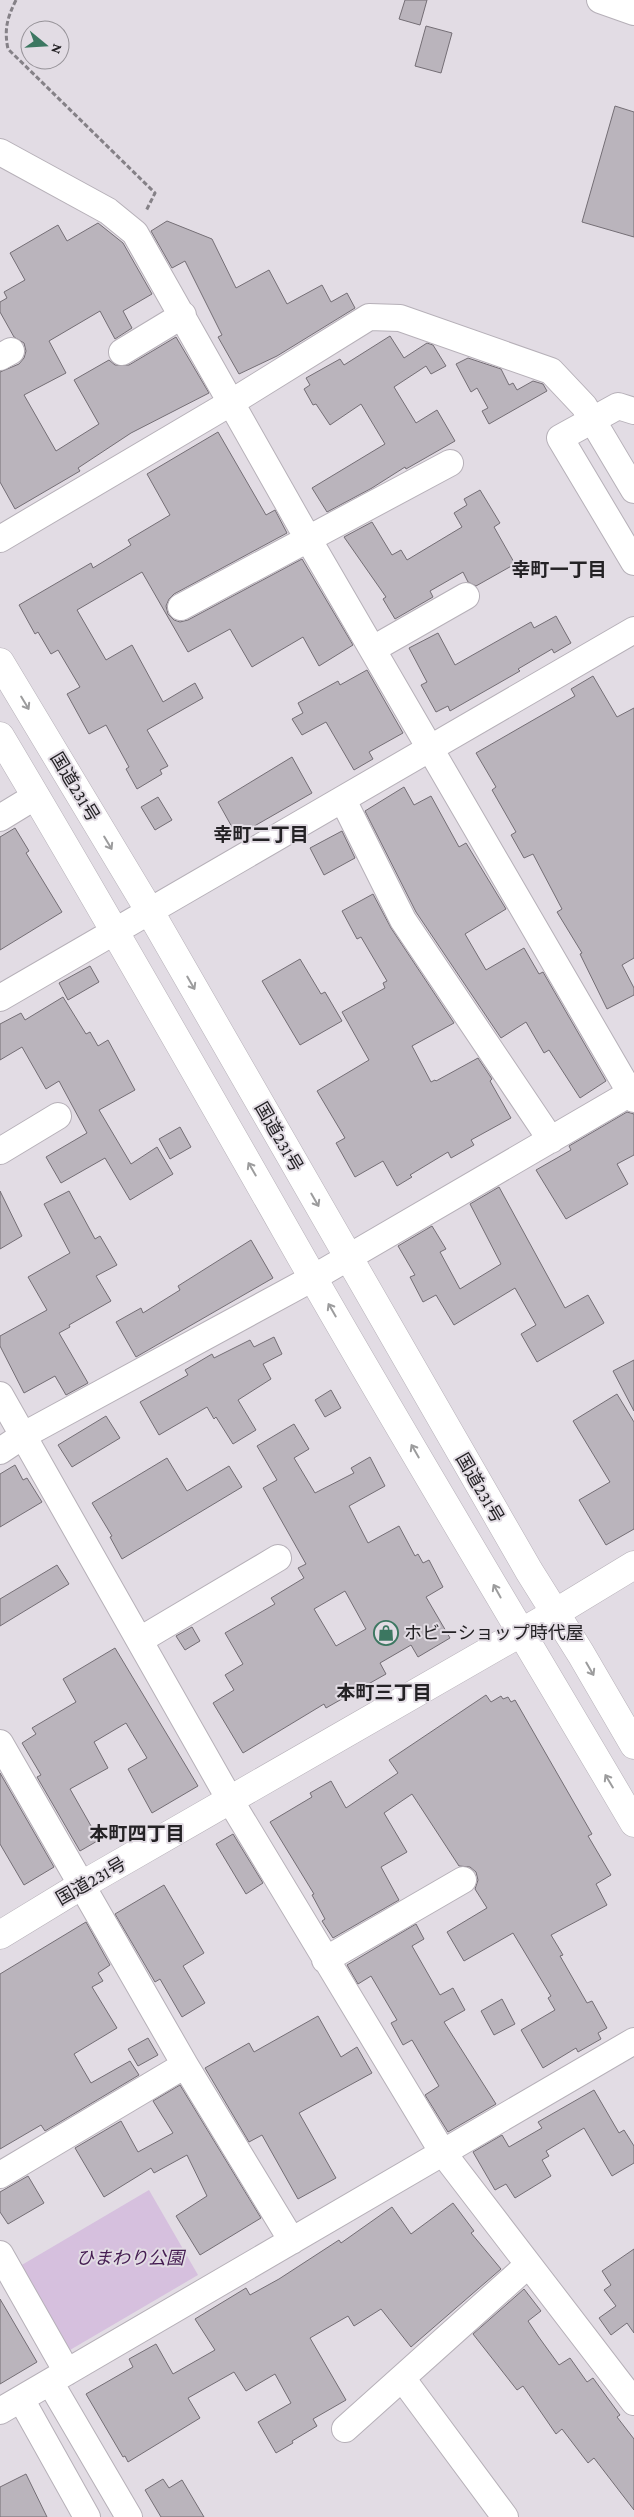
<svg xmlns="http://www.w3.org/2000/svg" width="634" height="2517" viewBox="0 0 634 2517" font-family="'Crimson Pro','Noto Sans JP',serif">
	<rect width="100%" height="100%" fill="#e2dce4"/>
	<path fill="#d6c0de" d="M149,2190L198,2275L70,2350L20,2266Z"/>
	<path fill="#bab4bc" stroke="#746e75" fill-rule="evenodd" d="M405,0H427L420,25L399,19Z
		M426,26L452,33L441,73L415,66Z
		M615,106L634,112V237L582,222Z
		M167,221L212,239L236,288L269,270L287,304L322,285L331,302L347,293L355,308L277,356L239,374L218,337L222,335L185,261L172,268L151,231Z
		M98,223L123,243L152,294L123,311L132,328L115,339L100,311L49,341L66,373L24,395L56,451L99,424L74,380L109,360L115,365H129L176,337L209,393L131,433L78,468L80,471L15,509L0,482V372L19,364L24,358L26,351L24,343L14,337L0,312V302L7,298L4,292L25,280L10,253L58,225L67,241Z
		M390,336L404,358L427,343L433,345L446,366L431,374L426,366L394,387L416,423L437,410L455,441L406,469L405,467L372,488L327,512L312,488L385,444L361,404L330,425L316,404L313,405L304,389L310,385L306,378L340,359L344,365Z
		M468,358L501,369L509,385L513,383L517,390L533,381L543,384L547,391L489,424L482,411L488,408L477,388L471,392L456,364Z
		M218,432L266,515L275,510L287,533L174,594L169,599L166,606L168,614L174,620L180,622L188,620L302,559L353,645L319,666L303,637L252,667L230,629L188,652L142,572L77,610L106,660L132,645L163,702L195,683L203,698L147,730L168,766L160,770L162,774L137,789L126,769L129,767L106,725L89,734L67,694L80,687L58,650L51,654L38,632L35,634L19,605L91,563L93,568L131,545L128,540L170,515L147,474Z
		M480,490L500,523L494,527L515,564L476,586L468,582L463,572L430,591L433,597L395,619L383,599L386,597L344,537L372,522L392,555L401,550L407,560L462,527L454,513L467,505L464,499Z
		M556,616L571,643L554,653L552,649L518,669L520,671L450,711L448,706L436,712L421,685L427,682L409,648L438,633L455,665L531,622L534,628Z
		M367,670L403,733L369,752L373,759L354,770L326,722L302,735L292,719L303,713L298,703L338,681L340,685Z
		M593,676L617,717L634,708V958L622,965L634,988V995L607,1009L580,954L582,953L557,912L562,909L533,854L524,858L511,835L516,832L492,790L496,787L476,753L575,696L571,689Z
		M292,757L312,793L237,836L218,802Z
		M404,787L414,805L431,796L459,847L466,843L506,909L465,934L486,970L524,948L539,974L543,972L606,1081L580,1098L549,1050L544,1053L526,1022L501,1038L416,912L365,811Z
		M158,797L172,820L155,830L141,807Z
		M15,828L29,851L26,853L62,912L0,950V837Z
		M342,831L355,858L324,875L310,848Z
		M373,894L391,928L454,1023L412,1046L431,1082L435,1080L436,1081L478,1058L492,1079L490,1081L511,1118L471,1140L474,1145L451,1158L448,1152L410,1175L412,1177L397,1186L383,1161L355,1177L336,1143L345,1138L317,1091L369,1060L342,1012L385,988L383,983L387,981L361,937L357,939L342,911Z
		M300,959L321,994L325,992L342,1021L300,1045L262,981Z
		M90,966L99,982L68,1000L59,983Z
		M63,997L86,1034L90,1032L98,1046L108,1040L135,1090L99,1110L131,1164L157,1147L173,1174L130,1200L105,1158L61,1183L46,1157L87,1133L59,1081L46,1089L22,1047L0,1060V1024L21,1013L25,1020Z
		M627,1112L634,1114V1155L617,1164L628,1184L566,1219L536,1170L571,1150L569,1146Z
		M180,1127L191,1147L170,1159L159,1139Z
		M499,1187L565,1308L588,1295L604,1323L537,1362L521,1334L536,1325L515,1288L454,1325L436,1295L423,1302L410,1277L415,1275L398,1246L432,1226L446,1249L440,1252L460,1289L501,1264L470,1204Z
		M0,1191L22,1236L0,1249Z
		M69,1191L95,1239L100,1236L117,1265L96,1276L111,1301L69,1325L70,1327L59,1333L88,1383L66,1395L55,1376L24,1393L0,1346V1336L47,1310L28,1277L70,1253L44,1204Z
		M251,1240L273,1278L136,1357L116,1322L141,1308L143,1313L180,1290L178,1286Z
		M274,1337L282,1354L263,1364L271,1379L238,1400L256,1430L233,1444L216,1417L214,1419L207,1407L159,1435L140,1402L188,1375L185,1370L212,1354L214,1358L250,1340L254,1347Z
		M634,1360V1411L613,1371Z
		M331,1390L341,1408L325,1417L315,1400Z
		M617,1394L634,1422V1529L606,1545L579,1500L610,1482L573,1421Z
		M106,1416L120,1438L72,1467L58,1445Z
		M294,1424L309,1449L294,1458L315,1493L354,1473L351,1468L370,1457L385,1486L349,1506L368,1543L399,1526L415,1556L418,1554L423,1563L429,1560L443,1587L426,1597L450,1638L418,1657L411,1645L380,1663L386,1674L326,1708L324,1704L243,1753L213,1703L234,1690L225,1675L243,1664L225,1633L275,1604L271,1598L304,1578L298,1568L306,1564L263,1488L277,1480L257,1446ZM345,1591L366,1629L336,1646L314,1609Z
		M167,1458L187,1491L229,1466L242,1487L122,1559L110,1537L112,1536L92,1503Z
		M15,1465L23,1480L27,1478L42,1502L0,1527V1474Z
		M57,1565L69,1584L0,1626V1599Z
		M192,1627L200,1641L185,1650L176,1636Z
		M115,1648L198,1786L152,1813L128,1769L147,1758L126,1723L94,1742L108,1768L70,1789L99,1840L80,1851L37,1777L41,1775L22,1743L36,1734L32,1728L76,1702L63,1679Z
		M486,1695L491,1702L501,1696L503,1699L508,1697L511,1702L515,1700L592,1834L588,1836L611,1875L596,1884L607,1905L551,1935L563,1955L560,1956L587,2003L592,2001L607,2028L598,2033L601,2039L578,2052L576,2048L543,2068L521,2030L555,2010L548,1998L551,1996L513,1933L464,1961L447,1932L487,1908L475,1889L478,1880L476,1872L470,1867L459,1866L412,1794L384,1813L407,1852L381,1867L399,1900L333,1938L322,1921L325,1919L312,1895L314,1894L270,1822L312,1797L310,1793L331,1781L346,1808L398,1773L389,1760Z
		M0,1773L54,1867L24,1885L0,1844Z
		M233,1834L263,1883L246,1894L216,1844Z
		M164,1885L204,1953L183,1966L205,2003L182,2017L160,1979L155,1982L115,1914Z
		M86,1922L110,1965L98,1973L103,1981L92,1987L117,2028L74,2054L91,2083L130,2061L139,2075L45,2131L41,2125L0,2149V1974Z
		M416,1924L424,1939L412,1946L440,1995L453,1988L465,2010L444,2022L496,2104L448,2132L425,2095L439,2086L412,2040L403,2045L391,2023L397,2020L371,1976L358,1984L347,1965Z
		M502,1999L515,2024L494,2035L481,2011Z
		M318,2016L341,2057L357,2047L372,2073L299,2113L336,2178L298,2199L262,2135L249,2142L205,2068L249,2043L254,2052Z
		M148,2038L158,2055L138,2066L128,2049Z
		M180,2085L261,2218L200,2255L176,2216L207,2196L187,2155L154,2173L151,2168L104,2197L75,2148L121,2121L138,2152L173,2133L153,2101Z
		M594,2090L619,2133L624,2130L634,2146V2163L612,2176L584,2128L546,2151L549,2156L542,2160L551,2176L515,2198L506,2184L495,2190L473,2152L502,2135L509,2147L542,2128L538,2122Z
		M28,2176L44,2203L8,2224L0,2212V2192Z
		M453,2203L474,2231L471,2233L501,2269L411,2347L381,2309L354,2326L348,2316L310,2338L346,2400L313,2419L317,2426L292,2441L293,2443L276,2453L258,2422L291,2403L275,2374L246,2391L234,2372L188,2398L200,2418L128,2462L125,2456L123,2457L86,2394L133,2367L129,2359L156,2344L173,2374L215,2350L195,2319L246,2288L250,2295L279,2279L339,2240L341,2243L392,2207L411,2234Z
		M634,2249V2333L627,2323L611,2335L599,2318L616,2306L604,2290L611,2285L602,2271Z
		M524,2289L541,2311L528,2321L538,2336L559,2365L570,2358L587,2382L593,2378L620,2415L617,2417L634,2439V2510L594,2458L588,2463L562,2429L556,2434L523,2386L517,2390L473,2334Z
		M0,2299L37,2362L0,2384Z
		M26,2474L47,2517H0V2487Z
		M163,2479L169,2488L182,2480L204,2517H161L145,2490Z"/>
	<g fill="none" stroke-linecap="round" stroke-linejoin="round">
		<defs>
			<path id="minor" d="M600,0L634,12
				M0,152L108,211L135,233L307,537L634,1099
				M122,352L183,315
				M0,357L11,351
				M634,411L618,406L560,438L634,562
				M0,539L232,402L369,317L400,318L551,371L584,406L634,490
				M181,607L450,463
				M373,649L466,596
				M343,800L403,920L551,1140
				M0,818L36,796
				M0,998L634,630
				M0,1151L58,1116
				M0,1395L230,1800L443,2153L634,2402
				M0,1451L24,1435L313,1278L634,1091
				M140,1640L278,1558
				M0,1743L185,2065L292,2241
				M325,1960L463,1880
				M0,2175L185,2065
				M0,2254L67,2372
				M402,2378L505,2517
				M50,2382L129,2517
				M21,2399L87,2517
				M0,2411L634,2041
				M345,2429L528,2265"/>
			<path id="major" d="M555,1613L634,1565"/>
			<path id="highway" d="M0,662L149,910L529,1571L581,1654L634,1745
				M0,736C107,915 210,1097 313,1278C418,1461 527,1641 634,1823
				M0,1935L82,1885L555,1613"/>
		</defs>
		<use href="#minor" stroke="#b6b0b8" stroke-width="28"/>
		<use href="#major" stroke="#b6b0b8" stroke-width="29"/>
		<use href="#highway" stroke="#b6b0b8" stroke-width="29"/>
		<path stroke="#858187" stroke-width="3" stroke-dasharray="5 2.5" stroke-linecap="butt" d="M16,0C7,18 4,30 8,49L155,193L146,211"/>
		<use href="#minor" stroke="#fff" stroke-width="26"/>
		<use href="#major" stroke="#fff" stroke-width="28"/>
		<use href="#highway" stroke="#fff" stroke-width="28"/>
	</g>
	<defs><path id="oneway-shaft" d="M-6 0H5M1.5-3L5.5 0L1.5 3" fill="none" stroke-width="1.6" stroke-linecap="round" stroke-linejoin="round" transform="scale(1.25)"/></defs>
	<g stroke="#9c9c9d">
		<use href="#oneway-shaft" transform="translate(25 703) rotate(59)"/>
		<use href="#oneway-shaft" transform="translate(108 843) rotate(59)"/>
		<use href="#oneway-shaft" transform="translate(191 983) rotate(60)"/>
		<use href="#oneway-shaft" transform="translate(252 1169) rotate(-120)"/>
		<use href="#oneway-shaft" transform="translate(315 1200) rotate(60)"/>
		<use href="#oneway-shaft" transform="translate(332 1310) rotate(-120)"/>
		<use href="#oneway-shaft" transform="translate(415 1451) rotate(-120)"/>
		<use href="#oneway-shaft" transform="translate(497 1591) rotate(-119)"/>
		<use href="#oneway-shaft" transform="translate(590 1669) rotate(60)"/>
		<use href="#oneway-shaft" transform="translate(609 1781) rotate(-121)"/>
	</g>
	<defs>
		<symbol id="shop-ring" viewBox="-11 -11 22 22"><circle r="9.5" fill="#e2dce4" stroke="#3c7761" stroke-width="1.5"/><path d="M-5-2.5h2.3a2.7 3.5 0 0 1 5.4 0H5L5.5 6h-11ZM-1.5-2.5h3a1.5 2.3 0 0 0-3 0Z" fill="#3c7761"/></symbol>
	</defs>
	<g fill-rule="evenodd">
		<use href="#shop-ring" x="372" y="1619" width="28" height="28"/>
	</g>
	<g text-anchor="middle" dominant-baseline="central" stroke-width="4" stroke-linejoin="round" paint-order="stroke">
		<g font-size="18" fill="#242225" stroke="#e2dce4">
			<text transform="translate(75 787) rotate(59)">国道231号</text>
			<text transform="translate(279 1137) rotate(60)">国道231号</text>
			<text transform="translate(480 1488) rotate(60)">国道231号</text>
			<text transform="translate(91 1881) rotate(-30)">国道231号</text>
		</g>
		<g font-size="18" fill="#242225" stroke="#e2dce4" text-anchor="start">
			<text x="404" y="1633">ホビーショップ時代屋</text>
		</g>
		<g font-size="18" font-style="italic" fill="#451d52" stroke="#e2dce4">
			<text x="130" y="2258">ひまわり公園</text>
		</g>
		<g font-size="19" font-weight="bold" fill="#242225" stroke="#e2dce4">
			<text x="559" y="569">幸町一丁目</text>
			<text x="261" y="834">幸町二丁目</text>
			<text x="384" y="1692">本町三丁目</text>
			<text x="137" y="1833">本町四丁目</text>
		</g>
	</g>
	<g transform="translate(45 45) rotate(108)"><circle r="24" fill="#e2dce4" stroke="#969298"/>
	<path d="M0-4L9 19L0 12L-9 19Z" fill="#3c7761"/>
	<text y="-8" font-size="14" font-weight="bold" text-anchor="middle" fill="#242225">N</text>
	</g>
</svg>
